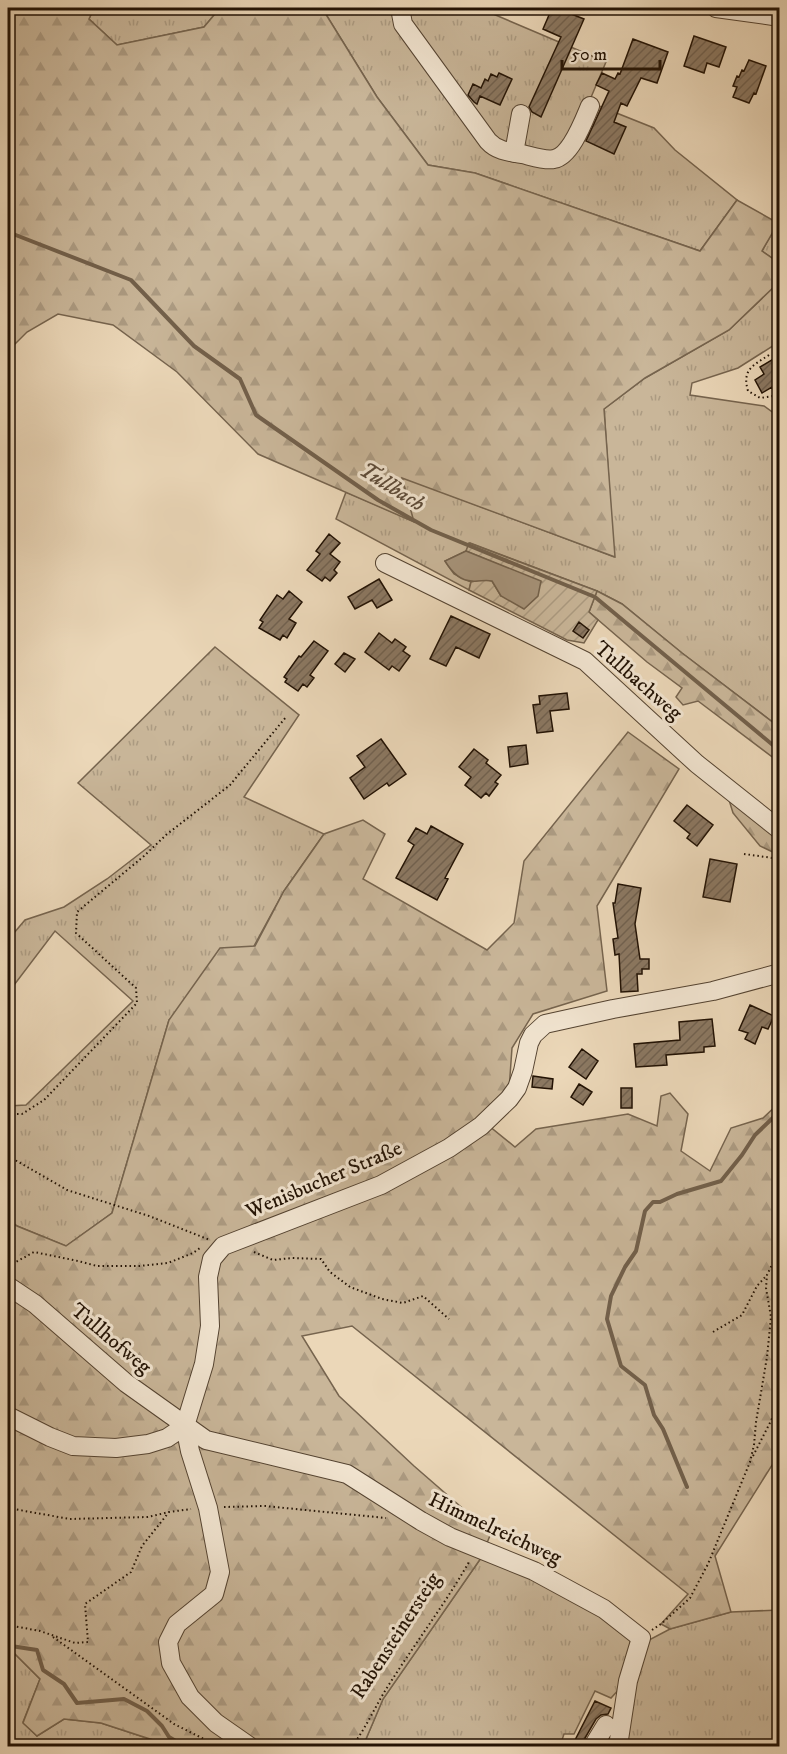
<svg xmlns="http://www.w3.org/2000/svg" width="787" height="1754" viewBox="0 0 787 1754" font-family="'IM FELL DW Pica',serif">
	<defs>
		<pattern id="grass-tufts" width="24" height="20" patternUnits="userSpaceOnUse" patternTransform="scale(1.5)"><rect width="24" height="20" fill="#c9b699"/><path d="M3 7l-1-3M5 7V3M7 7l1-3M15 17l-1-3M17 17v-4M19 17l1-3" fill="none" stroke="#ac9b82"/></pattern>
		<pattern id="forest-firs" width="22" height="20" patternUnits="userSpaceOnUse" patternTransform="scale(1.5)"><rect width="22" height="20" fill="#c9b699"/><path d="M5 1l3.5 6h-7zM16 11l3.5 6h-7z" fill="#ac9b82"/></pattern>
		<pattern id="garden-furrows" width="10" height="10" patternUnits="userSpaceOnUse" patternTransform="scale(1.5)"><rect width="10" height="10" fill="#c9b699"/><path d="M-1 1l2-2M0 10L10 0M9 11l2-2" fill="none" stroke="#ac9b82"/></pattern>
		<pattern id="building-hatch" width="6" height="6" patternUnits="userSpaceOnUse" patternTransform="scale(1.5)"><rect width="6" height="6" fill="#8b7862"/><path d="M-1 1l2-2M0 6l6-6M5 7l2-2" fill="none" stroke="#71614f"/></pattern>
	</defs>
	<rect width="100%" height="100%" fill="#ebd7b8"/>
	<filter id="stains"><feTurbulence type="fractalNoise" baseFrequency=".00333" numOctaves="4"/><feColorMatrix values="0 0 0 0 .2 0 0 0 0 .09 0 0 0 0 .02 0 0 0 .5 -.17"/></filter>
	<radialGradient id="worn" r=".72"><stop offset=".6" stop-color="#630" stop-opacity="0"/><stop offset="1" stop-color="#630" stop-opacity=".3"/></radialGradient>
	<path fill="url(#grass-tufts)" stroke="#76644e" stroke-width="1.5" d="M94,8H220L204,27L117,45L89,19Z
		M322,8H479L606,62L589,102L654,128L675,150L737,200L700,251L475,173L428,165L377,97Z
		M778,223L779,224V263L762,251Z
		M779,282V342L738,368L692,383L690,395L764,406L779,417V727L682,653L622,604L597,591L470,543L466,551L445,561L454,574L471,582L469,590L336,519L346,492L413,521L402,477L614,557L604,409L645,378L729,330Z
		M215,647L299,715L244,797L324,834L284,891L254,946L169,1020L112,1213L66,1246L17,1226L8,1219V1106L26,1105L133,1001L55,931L8,993V940L25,920L64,907L107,879L151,845L78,783Z
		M481,1558L531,1576L605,1614L630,1640L631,1652L622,1686L611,1698L595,1691L574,1734H564L560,1746H363L383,1699Z
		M779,1610V1746H627L631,1698L649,1640L670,1629L731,1612Z
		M8,1647L40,1679L23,1722L37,1736L64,1719L101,1723L159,1742L163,1746H8Z"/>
	<path fill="url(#forest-firs)" stroke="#76644e" stroke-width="1.5" d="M8,8H94L89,19L117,45L204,27L220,8H322L377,97L428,165L475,173L700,251L737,200L778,223L762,251L779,263V282L729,330L645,378L604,409L615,557L402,478L414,522L258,454L177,372L113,325L58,314L27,332L8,351Z
		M597,591L622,604L682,653L779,727V762L698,701L683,705L676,697L682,688L647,662L589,612Z
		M628,732L679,769L597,906L607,991L533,1014L512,1048L509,1090L478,1117L515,1147L536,1129L628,1114L657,1126L661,1096L670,1093L688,1114L681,1151L710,1171L731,1128L763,1118L779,1103V1454L715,1556L731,1612L670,1629L661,1624L688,1594L352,1326L302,1336L339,1396L414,1466L491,1533L481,1558L383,1699L363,1746H163L159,1742L101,1723L64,1719L37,1736L23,1723L40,1679L8,1647V1219L17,1226L66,1246L112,1213L169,1020L220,948L255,946L284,891L324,834L363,820L385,834L363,879L487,950L514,923L524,861Z
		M721,774L779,825V855L760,846L733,813Z"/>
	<path fill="url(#garden-furrows)" stroke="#76644e" stroke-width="1.5" d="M469,543L597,591L589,612L598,620L584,643L567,640L469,590L471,582L484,579L492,581L501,596L541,582L466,551Z"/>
	<path fill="#a7947b" stroke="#72604b" stroke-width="1.5" d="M466,551L541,581L538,596L524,609L501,596L492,581C484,579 480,582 472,581C459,581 451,571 445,561Z"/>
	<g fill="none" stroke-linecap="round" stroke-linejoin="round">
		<path stroke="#72604b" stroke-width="4" d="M8,232L131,280L194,346L240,379L256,415L378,500L431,530L595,597L780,751
			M687,1487L663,1429L654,1415L645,1385L621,1366L607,1319L611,1296L625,1267L636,1251L645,1211L653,1202H660L677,1194L721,1181L742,1155L755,1135L780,1111
			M8,1643L11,1646L37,1650L43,1670L64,1684L77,1703L124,1699L147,1711L162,1726L169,1737L184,1746"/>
	</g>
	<path fill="url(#building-hatch)" stroke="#221204" stroke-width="1.5" d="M552,8H556L584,19L541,117L532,112L529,107L561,37L543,29Z
		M694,36L726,47L719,67L707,63L704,73L684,66Z
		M633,39L668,52L657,83L641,78L627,106L621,103L614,122L626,127L614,154L586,141L609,91L596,85L602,73L615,79L618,73L620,74Z
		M749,60L766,66L756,94L754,93L749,103L733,97L737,87L733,86L737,76L739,77L742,70L744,71Z
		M499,73L512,79L500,105L480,96L477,104L474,102L468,95L473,84L481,88L485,79L488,81L491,74L497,77Z
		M780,355V402L772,387L762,393L755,380L764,374L760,367Z
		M329,534L340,543L330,554L340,562L334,570L337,573L330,581L325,577L322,581L307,570L320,554L316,551Z
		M379,579L392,600L377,608L372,600L355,609L348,597Z
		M289,591L302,602L289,619L296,623L287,638L283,635L280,640L259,628L263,622L260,620L277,595L283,599Z
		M451,616L490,634L479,658L456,647L446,666L430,659Z
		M579,622L589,630L583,638L573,631Z
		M379,633L392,643L395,639L406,647L403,651L410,656L399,671L392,666L389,670L365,652Z
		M314,641L328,651L310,675L314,678L307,687L303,684L298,691L285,682L287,679L284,677L299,656L301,657Z
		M344,653L355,659L345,672L335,664Z
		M567,693L569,709L550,711L553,731L537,733L533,705L540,704L539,696Z
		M381,739L406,774L389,786L387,783L364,799L350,778L365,767L357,756Z
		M526,745L528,764L510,767L508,747Z
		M474,749L488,760L486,763L501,775L495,782L498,784L489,796L486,793L481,798L465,785L471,777L459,767Z
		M687,805L713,825L697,846L687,838L690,834L674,821Z
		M431,826L463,844L445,878L448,879L437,900L396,878L414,845L408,841L416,828L427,834Z
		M710,859L737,864L730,902L703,897Z
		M618,884L641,888L635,924L640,959H649V969H642V974H637L638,991L621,992L619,954L615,955L613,939L618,938L613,903H615Z
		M750,1005L774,1016L768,1029L762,1027L755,1044L745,1039L748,1033L739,1030Z
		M712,1019L715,1046L704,1047V1052L666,1055L667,1065L636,1067L634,1044L680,1040L679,1022Z
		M582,1049L598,1061L586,1079L569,1067Z
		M533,1076L553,1079L552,1089L532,1087Z
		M579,1084L592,1092L583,1105L571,1097Z
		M621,1088H632V1108H621Z
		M595,1701L611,1708L608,1714L601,1715L596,1719L585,1738V1746H572Z"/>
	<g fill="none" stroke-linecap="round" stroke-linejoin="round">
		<defs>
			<path id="minor" d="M400,8L403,24L488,141C497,151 509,152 522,154C531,156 545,161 554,159C571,156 584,120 590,106
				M716,8L780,17
				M514,153L521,114
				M385,563L585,661L697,764L780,830
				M8,1286L35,1304L126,1383L206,1440L347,1474L421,1521L450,1537L534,1571L604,1609L641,1638L628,1681L618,1746
				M8,1416L50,1437L73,1446L116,1448L148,1444L167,1438L185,1426L204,1364L210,1326L208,1277L212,1259L223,1246L381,1185L449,1148L481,1126L509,1099L517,1088L523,1071L529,1043L533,1035L545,1024L613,1009L713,991L780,973
				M185,1426L190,1451L208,1508L220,1572L214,1594L177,1624L168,1642L171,1663L190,1697L216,1723L249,1746
				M595,1743L606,1725"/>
		</defs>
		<use href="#minor" stroke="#544331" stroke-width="20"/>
		<path stroke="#221204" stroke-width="2" stroke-dasharray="1.5 3" stroke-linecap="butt" d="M769,355C752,366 742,370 748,391L760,398L773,396L780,392
			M744,854L780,859
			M8,1114H22L44,1100L137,1003L136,988L76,933L77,912L144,856L166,835L230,785L286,717
			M8,1156L67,1190L149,1216L210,1240
			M254,1252L273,1260L292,1258L321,1259L330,1272L350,1287L382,1299L403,1303L423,1296L449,1319
			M8,1264L14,1263L34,1252L78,1261L97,1266H139L168,1263L193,1253L200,1248
			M713,1332L742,1315L757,1286L767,1275
			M753,1456L780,1403
			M224,1507L265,1506L386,1518
			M8,1508L70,1519L148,1517L169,1512L191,1509
			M8,1625L40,1631L75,1643L88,1642L85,1604L131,1572L142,1546L169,1512
			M652,1630L661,1624L690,1598L708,1564L750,1462L754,1445L756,1422L767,1357L771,1317L766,1288L767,1275L780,1248
			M53,1637L174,1724L218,1746
			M352,1746C367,1727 376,1704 390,1683C416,1642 445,1604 469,1562"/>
		<use href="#minor" stroke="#f2e5d1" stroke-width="18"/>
	</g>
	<g text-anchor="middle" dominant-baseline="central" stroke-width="6" stroke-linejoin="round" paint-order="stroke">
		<g font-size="21" fill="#221204" stroke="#f2e5d1">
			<text transform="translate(638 681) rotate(41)">Tullbachweg</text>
			<text transform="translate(324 1180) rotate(-23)">Wenisbucher Straße</text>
			<text transform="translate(111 1339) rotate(40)">Tullhofweg</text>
			<text transform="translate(495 1529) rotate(25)">Himmelreichweg</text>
			<text transform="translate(396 1636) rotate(-57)">Rabensteinersteig</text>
		</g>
		<g font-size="22" font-style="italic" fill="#5e4c3a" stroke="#f2e5d1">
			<text transform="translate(392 487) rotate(32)">Tullbach</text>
		</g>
	</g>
	<rect width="787" height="1754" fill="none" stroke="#ebd7b8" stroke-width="30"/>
	<rect x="9" y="9" width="769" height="1736" fill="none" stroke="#221204" stroke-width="3"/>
	<rect x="15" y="15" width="757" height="1724" fill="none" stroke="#221204" stroke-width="1.5"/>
	<path d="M562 60v9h98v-9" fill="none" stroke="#221204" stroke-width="3"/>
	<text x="571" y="60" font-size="18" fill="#221204" stroke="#f2e5d1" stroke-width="4.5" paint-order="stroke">50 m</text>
	<rect width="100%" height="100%" filter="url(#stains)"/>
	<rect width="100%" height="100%" fill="url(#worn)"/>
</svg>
